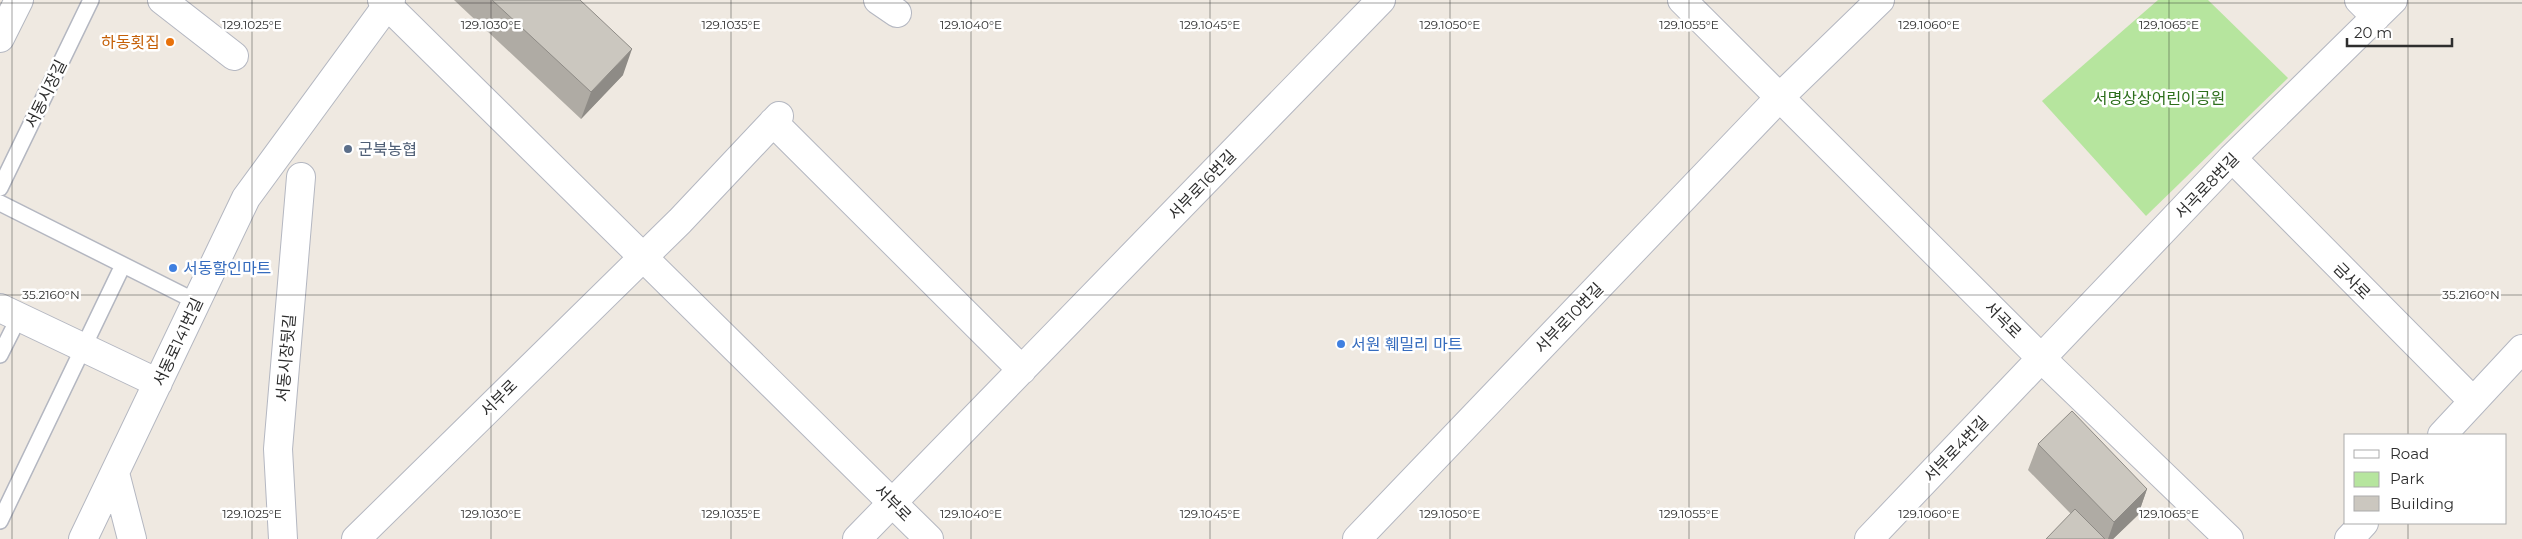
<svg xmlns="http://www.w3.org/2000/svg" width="2522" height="539" viewBox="0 0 2522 539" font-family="Montserrat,'Noto Sans KR',sans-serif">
	<rect width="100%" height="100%" fill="#efe9e1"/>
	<path fill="#b6e59e" d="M2158,0H2208L2288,78L2146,216L2042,101Z"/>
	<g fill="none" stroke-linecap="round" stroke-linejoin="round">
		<defs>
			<path id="lane" d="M0,188L91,0
				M0,203L197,302
				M0,355L19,317
				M0,521L123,265"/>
			<path id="street" d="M162,0L234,56
				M878,0L897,13
				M2359,0L2376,17
				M0,38L19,0
				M773,122L1022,370
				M2232,158L2473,401
				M0,308L158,383
				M115,473L132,539
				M83,539L246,198L391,0
				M283,539L278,449L301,177
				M356,539L680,221L779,116
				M857,539L1381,0
				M1357,539L1780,97L1880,0
				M1869,539L2232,158L2393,0"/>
			<path id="secondary" d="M382,0L929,539
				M1682,0L2042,359L2229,539
				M2442,435L2522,349
				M2349,539L2364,523"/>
		</defs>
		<use href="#lane" stroke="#b4b7c1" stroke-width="18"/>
		<use href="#street" stroke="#b4b7c1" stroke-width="30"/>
		<use href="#secondary" stroke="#b4b7c1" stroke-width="30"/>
		<use href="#lane" stroke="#fff" stroke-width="15"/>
		<use href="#street" stroke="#fff" stroke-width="28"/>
		<use href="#secondary" stroke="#fff" stroke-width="28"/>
	</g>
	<path fill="#afaba4" d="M454,0H580L623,75L581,119Z
		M2038,444L2147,489L2138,515L2113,539H2046L2071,514L2028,470Z"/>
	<path fill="#8e8b86" d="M632,49L623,75L581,119L591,92Z
		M2147,489L2138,515L2113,539H2108L2114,522Z"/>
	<path fill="#cbc7bf" stroke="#8e8b86" d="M492,0H580L632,49L591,92Z
		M2072,411L2147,489L2114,522L2038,444Z
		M2075,509L2105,539H2046Z"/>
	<path fill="none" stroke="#2e2e2e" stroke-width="1" stroke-opacity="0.45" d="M12,0V539M252,0V539M491,0V539M731,0V539M971,0V539M1210,0V539M1450,0V539M1689,0V539M1929,0V539M2169,0V539M2408,0V435M0,3H2522M0,295H2522M2408,523V539"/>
	<circle fill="#e8710a" stroke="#fff" stroke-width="2" cx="170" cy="42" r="5"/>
	<circle fill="#5c6f8a" stroke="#fff" stroke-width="2" cx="348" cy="149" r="5"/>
	<g fill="#3f7fe0" stroke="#fff" stroke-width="2">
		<circle cx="173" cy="268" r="5"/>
		<circle cx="1341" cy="344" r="5"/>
	</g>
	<g text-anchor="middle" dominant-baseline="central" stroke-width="5" stroke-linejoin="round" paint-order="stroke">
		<g font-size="16" fill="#c56008" stroke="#fff" text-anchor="end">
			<text x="160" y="42">하동횟집</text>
		</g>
		<g font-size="16" fill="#2e2e2e" stroke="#fff">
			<text transform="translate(46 94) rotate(-64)">서동시장길</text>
			<text transform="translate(1202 185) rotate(-46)">서부로16번길</text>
			<text transform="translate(2207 186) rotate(-46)">서곡로8번길</text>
			<text transform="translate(2352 281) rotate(45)">금사로</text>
			<text transform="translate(1569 318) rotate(-46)">서부로10번길</text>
			<text transform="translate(2003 320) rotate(45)">서곡로</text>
			<text transform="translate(178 342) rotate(-65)">서동로141번길</text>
			<text transform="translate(286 358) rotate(-85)">서동시장뒷길</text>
			<text transform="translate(499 398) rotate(-45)">서부로</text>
			<text transform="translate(1956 449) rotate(-46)">서부로4번길</text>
			<text transform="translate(893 503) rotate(45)">서부로</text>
		</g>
		<g font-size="16" fill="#2c6e1b" stroke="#fff">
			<text x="2159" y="98">서명상상어린이공원</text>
		</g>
		<g font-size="16" fill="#4e5e75" stroke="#fff" text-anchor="start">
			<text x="358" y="149">군북농협</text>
		</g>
		<g font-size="16" fill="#366cbe" stroke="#fff" text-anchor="start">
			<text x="183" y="268">서동할인마트</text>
			<text x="1351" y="344">서원 훼밀리 마트</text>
		</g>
	</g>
	<g font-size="12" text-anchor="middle" fill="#2e2e2e" stroke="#fff" stroke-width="5" stroke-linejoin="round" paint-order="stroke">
		<text x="252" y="29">129.1025°E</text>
		<text x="491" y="29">129.1030°E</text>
		<text x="731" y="29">129.1035°E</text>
		<text x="971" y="29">129.1040°E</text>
		<text x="1210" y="29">129.1045°E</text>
		<text x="1450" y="29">129.1050°E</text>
		<text x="1689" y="29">129.1055°E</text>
		<text x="1929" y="29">129.1060°E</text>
		<text x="2169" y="29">129.1065°E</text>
		<text x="51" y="299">35.2160°N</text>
		<text x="2471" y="299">35.2160°N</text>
		<text x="252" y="518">129.1025°E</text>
		<text x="491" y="518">129.1030°E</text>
		<text x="731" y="518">129.1035°E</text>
		<text x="971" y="518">129.1040°E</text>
		<text x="1210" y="518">129.1045°E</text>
		<text x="1450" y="518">129.1050°E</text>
		<text x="1689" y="518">129.1055°E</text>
		<text x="1929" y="518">129.1060°E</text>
		<text x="2169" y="518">129.1065°E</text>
	</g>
	<rect x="2344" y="434" width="162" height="90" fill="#ffffff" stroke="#ababab"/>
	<rect x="2354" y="450" width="25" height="8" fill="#ffffff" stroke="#ababab"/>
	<text x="2390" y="459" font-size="15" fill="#2e2e2e">Road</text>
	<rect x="2354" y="472" width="25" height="15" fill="#b6e59e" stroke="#ababab"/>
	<text x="2390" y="484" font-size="15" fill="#2e2e2e">Park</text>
	<rect x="2354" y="496" width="25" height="15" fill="#cbc7bf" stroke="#ababab"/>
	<text x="2390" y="509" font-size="15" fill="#2e2e2e">Building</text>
	<path d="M2347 38v8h105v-8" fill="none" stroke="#2e2e2e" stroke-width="2.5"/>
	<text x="2354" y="38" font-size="15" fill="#2e2e2e" stroke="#ffffff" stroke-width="4" paint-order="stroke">20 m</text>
</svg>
